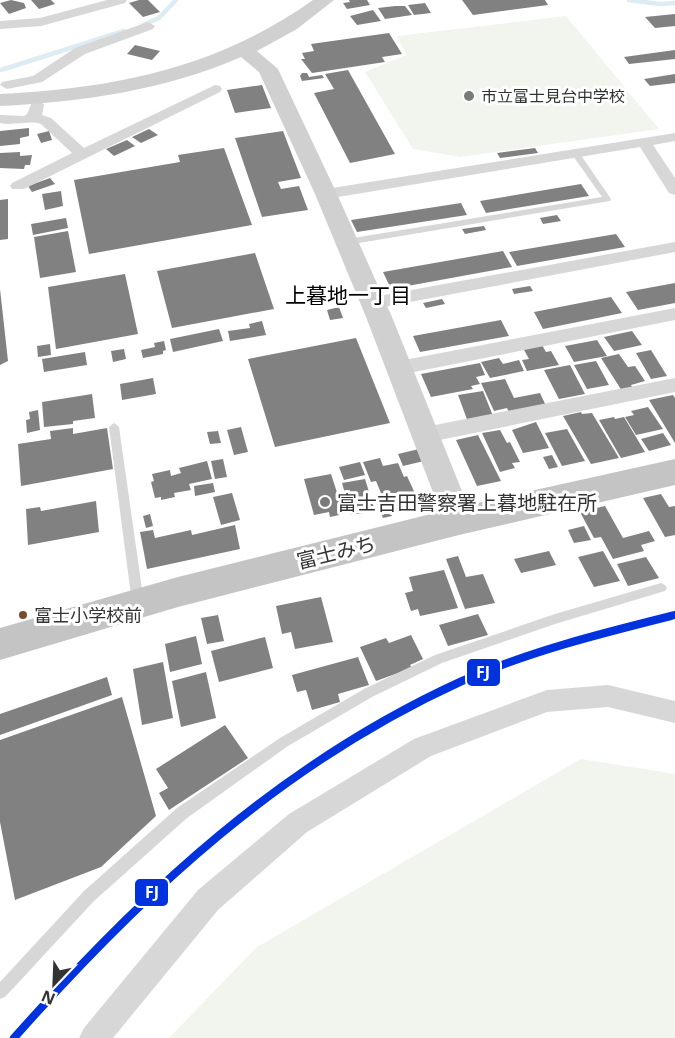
<svg xmlns="http://www.w3.org/2000/svg" width="675" height="1038" viewBox="0 0 675 1038" font-family="'Noto Sans','Noto Sans JP',sans-serif">
	<rect width="100%" height="100%" fill="#fff"/>
	<path fill="#f1f5ed" d="M566,16L659,129L460,157L413,149L365,72L406,55L397,36Z
		M581,759L675,774V1038H169L257,947Z"/>
	<g fill="none" stroke-linecap="round" stroke-linejoin="round">
		<path stroke="#ddebf3" stroke-width="4.5" d="M629,0L660,4L675,3
			M143,25L159,18L176,0
			M1,70L124,31"/>
	</g>
	<path fill="#818181" d="M11,0L24,3L26,8L9,14L0,3Z
		M31,0H51L55,4L39,9Z
		M139,0H148L160,12L143,17L129,3Z
		M349,0H367L370,5L347,9L343,3L350,2Z
		M462,0H545L548,5L473,15Z
		M425,3L431,13L414,15L408,5Z
		M395,6H405L412,15L385,19L378,8Z
		M373,10L381,21L357,25L350,16Z
		M675,14V26L655,28L645,17Z
		M389,33L402,54L382,57L385,62L312,73L301,59H305L302,53L314,51L311,44Z
		M135,45L160,51L152,60L127,54Z
		M675,50V59L629,64L624,57Z
		M348,70L395,154L350,163L314,93L334,89L325,74Z
		M302,73H307L309,77L322,75L324,78L302,81L300,76Z
		M675,74V83L650,86L644,79Z
		M262,85L271,108L235,113L227,90Z
		M29,128V136L20,138V144L0,146V131Z
		M149,129L158,135L141,143L132,137Z
		M49,131L52,140L41,143L37,134Z
		M283,131L301,178L278,182L281,189L299,186L308,210L262,217L235,138Z
		M127,140L135,146L114,156L106,149Z
		M224,148L252,225L89,254L74,180L180,162L178,155Z
		M535,148L538,153L500,158L497,153Z
		M20,152V156L32,155L30,165H25L24,169L0,168V153Z
		M50,178L55,184L32,192L28,186Z
		M581,184L589,196L486,213L480,201Z
		M61,191L63,206L45,210L42,194Z
		M8,199V239L0,240V200Z
		M461,203L467,215L357,232L351,220Z
		M557,215L561,221L543,224L540,218Z
		M66,218L68,228L33,235L31,224Z
		M484,226L486,230L465,234L462,229Z
		M68,231L76,272L40,278L34,237Z
		M616,234L625,247L517,266L509,252Z
		M503,251L512,267L391,289L383,272Z
		M255,253L274,309L172,328L157,271Z
		M125,274L138,334L56,349L48,287Z
		M675,283V303L638,310L626,292Z
		M530,286L533,291L514,294L512,289Z
		M0,289L8,361L0,365Z
		M611,297L622,313L543,329L534,312Z
		M442,299L445,304L426,308L423,303Z
		M339,307L343,318L330,320L327,310Z
		M501,320L509,336L420,352L413,336Z
		M262,321L266,335L230,341L228,331L250,328L249,324Z
		M219,329L223,341L173,352L170,339Z
		M632,331L642,345L614,351L604,337Z
		M356,338L390,423L275,447L248,359Z
		M597,340L607,356L574,362L565,346Z
		M164,341L166,350L163,351V354L143,358L141,350L155,347L154,343Z
		M50,344L51,355L38,357L37,346Z
		M542,345L546,352L551,351L559,365L527,371L522,360L529,359L523,348Z
		M124,349L126,359L113,362L111,351Z
		M651,350L667,376L651,379L636,353Z
		M85,352L87,365L44,372L42,359Z
		M619,354L628,367L635,366L645,381L631,385L633,389L622,391L601,358Z
		M499,358L503,364L519,360L524,371L490,378L481,362Z
		M596,361L609,385L587,389L574,365Z
		M480,363L485,375L476,377L480,384L471,386L473,389L431,397L421,374Z
		M570,365L585,394L559,399L544,370Z
		M153,378L156,394L122,400L120,384Z
		M505,379L514,398L540,393L547,408L510,415L507,408L494,411L481,383Z
		M483,391L493,416L468,422L458,395Z
		M92,394L95,418L73,421V424L44,427L42,402Z
		M673,395L675,398V443L649,400Z
		M648,407L663,429L636,435L625,417L634,415L631,411Z
		M38,410L40,430L27,433L26,420L30,419L29,412Z
		M581,412L582,414L592,413L619,458L591,464L563,416Z
		M614,417L615,419L624,417L645,452L621,458L599,420Z
		M536,422L549,448L523,453L512,430Z
		M241,427L248,452L234,455L227,430Z
		M73,428V434L107,428L113,469L21,486L18,444L51,439L50,431Z
		M567,429L585,461L562,466L545,433Z
		M500,430L507,443L510,442L520,462L512,463L515,468L500,472L482,433Z
		M218,431L221,443L210,444L207,432Z
		M663,433L671,445L649,451L641,439Z
		M478,435L501,481L477,486L456,440Z
		M419,449L424,461L403,466L398,454Z
		M552,455L558,467L549,469L543,457Z
		M380,458L383,466L398,463L404,477L407,476L418,500L395,506L391,496L383,498L376,481L371,482L363,462Z
		M223,459L227,477L215,479L211,461Z
		M207,461L212,479L189,484L191,490L174,493L175,497L161,500V497L155,498L151,482L154,481L152,474L170,470L171,476L181,473L179,468Z
		M360,462L365,475L344,480L339,467Z
		M331,474L344,514L330,517L329,512L314,515L304,479Z
		M365,479L375,511L351,515L342,483Z
		M213,483L215,492L195,496L194,486Z
		M232,493L240,520L221,525L213,497Z
		M661,494L669,507L675,506V535L665,537L643,498Z
		M385,499L392,516L383,518L376,501Z
		M96,501L99,532L28,545L26,509L40,507L41,511Z
		M605,506L623,538L649,531L655,541L641,545L644,551L613,559L601,537L594,538L580,512Z
		M150,514L153,526L146,528L143,516Z
		M235,525L240,549L147,569L140,532L153,530L155,538L191,530L192,535Z
		M584,526L591,540L574,543L568,530Z
		M549,551L556,565L521,573L514,559Z
		M603,551L620,581L594,587L578,557Z
		M458,556L466,577L483,574L495,603L465,609L446,559Z
		M646,557L659,578L628,586L617,564Z
		M444,570L458,608L420,616L418,609L411,611L405,593L413,591L409,577Z
		M321,597L333,642L295,649L291,632L282,634L276,606Z
		M478,614L488,635L448,646L439,625Z
		M218,615L224,641L207,644L201,618Z
		M411,635L423,659L410,665L412,668L376,681L360,647L386,638L389,643Z
		M196,636L202,664L170,672L165,644Z
		M265,637L273,668L219,682L211,651Z
		M358,657L369,685L338,694L340,702L312,710L306,690L297,692L292,675Z
		M163,662L173,718L142,725L133,669Z
		M206,672L216,718L181,727L172,681Z
		M107,677L112,695L0,735V714Z
		M122,697L156,816L101,867L15,900L0,822V740Z
		M225,725L248,758L169,810L159,793L168,788L156,769Z"/>
	<g fill="none" stroke-linecap="round" stroke-linejoin="round">
		<path fill="#d7d7d7" fill-rule="evenodd" d="M572,151H578L611,199L610,201L347,245L343,242L347,239L602,197L571,153Z
			M114,423L119,427L144,603L142,606L138,608L134,606L132,603L109,427Z
			M661,583L665,585L667,588L665,591L555,624L442,663L372,697L288,746L187,818L94,901L5,997L0,999V982L84,891L177,808L280,738L364,689L435,655L555,614Z"/>
		<path fill="#d7d7d7" fill-rule="evenodd" d="M107,0H127L125,3L41,26L0,29V21L40,18Z
			M148,22L155,26L153,29L85,54L42,82L7,89L0,85L2,82L33,76L75,48Z
			M215,85L220,86L222,89L220,92L24,189H12L10,186L12,183L72,153L41,124C29,120 14,126 0,123V115L24,116L27,114L32,102H42L44,105L42,115L51,118L84,148Z
			M675,133V141L653,145L675,178V195L669,193L640,147L326,199L318,194L326,189Z
			M675,242V252L373,309L367,307L364,303L367,299L373,297Z
			M675,308V320L399,375L392,373L390,368L392,363L399,361Z
			M675,378V392L425,443L418,440L415,435L418,430L425,427Z
			M608,685L675,701V723L608,707L547,712L431,756L307,832L218,910L113,1038H79L84,1028L198,890L289,814L414,739L547,690Z"/>
		<path fill="#d0d0d0" fill-rule="evenodd" d="M313,0H334L297,29L257,51L278,69L337,194L392,317L474,521L470,530L459,533L448,530L444,521L366,317L315,194L259,72L241,57C165,90 83,102 0,106V94C116,88 217,68 313,0Z"/>
		<path fill="#c4c4c4" fill-rule="evenodd" d="M675,459V485L459,535L178,607L0,660V628L178,577L459,507Z"/>
		<defs>
			<path id="rail-1" d="M14,1038C144,891 282,763 462,681C530,651 603,633 675,615"/>
		</defs>
		<use href="#rail-1" stroke="#fff" stroke-width="12"/>
		<use href="#rail-1" stroke="#03d" stroke-width="8"/>
	</g>
	<g fill="#7a7a7a" stroke="#fff" stroke-width="2">
		<circle cx="469" cy="96" r="6"/>
		<circle cx="325" cy="502" r="6"/>
	</g>
	<circle fill="#7a4b2a" stroke="#fff" stroke-width="2" cx="23" cy="615" r="5"/>
	<g text-anchor="middle" dominant-baseline="central" stroke-width="6" stroke-linejoin="round" paint-order="stroke">
		<g font-size="16" fill="#333" stroke="#fff" text-anchor="start">
			<text x="481" y="96">市立富士見台中学校</text>
		</g>
		<g font-size="18" fill="#333" stroke="#fff" text-anchor="start">
			<text x="34" y="615">富士小学校前</text>
		</g>
		<g font-size="20" fill="#333" stroke="#fff" text-anchor="start">
			<text x="337" y="502">富士吉田警察署上暮地駐在所</text>
		</g>
		<g font-size="20" fill="#333" stroke="#fff">
			<text transform="translate(336 552) rotate(-14)">富士みち</text>
		</g>
		<g font-size="21" fill="#000" stroke="#fff">
			<text x="348" y="295">上暮地一丁目</text>
		</g>
	</g>
	<g stroke="#fff" stroke-width="2">
		<rect x="466" y="658" width="35" height="29" rx="6" fill="#03d"/>
		<rect x="134" y="878" width="35" height="29" rx="6" fill="#03d"/>
	</g>
	<g font-size="16" text-anchor="middle" font-weight="bold" fill="#fff">
		<text x="483" y="678">FJ</text>
		<text x="152" y="898">FJ</text>
	</g>
	<g transform="translate(54 984) rotate(203)" stroke="#ffffff" stroke-width="4.5" paint-order="stroke">
	<path d="M0-4.5L10 22L0 15L-10 22Z" fill="#333333"/>
	<text y="-9" font-size="16" font-weight="bold" text-anchor="middle" fill="#333333">N</text>
	</g>
</svg>
